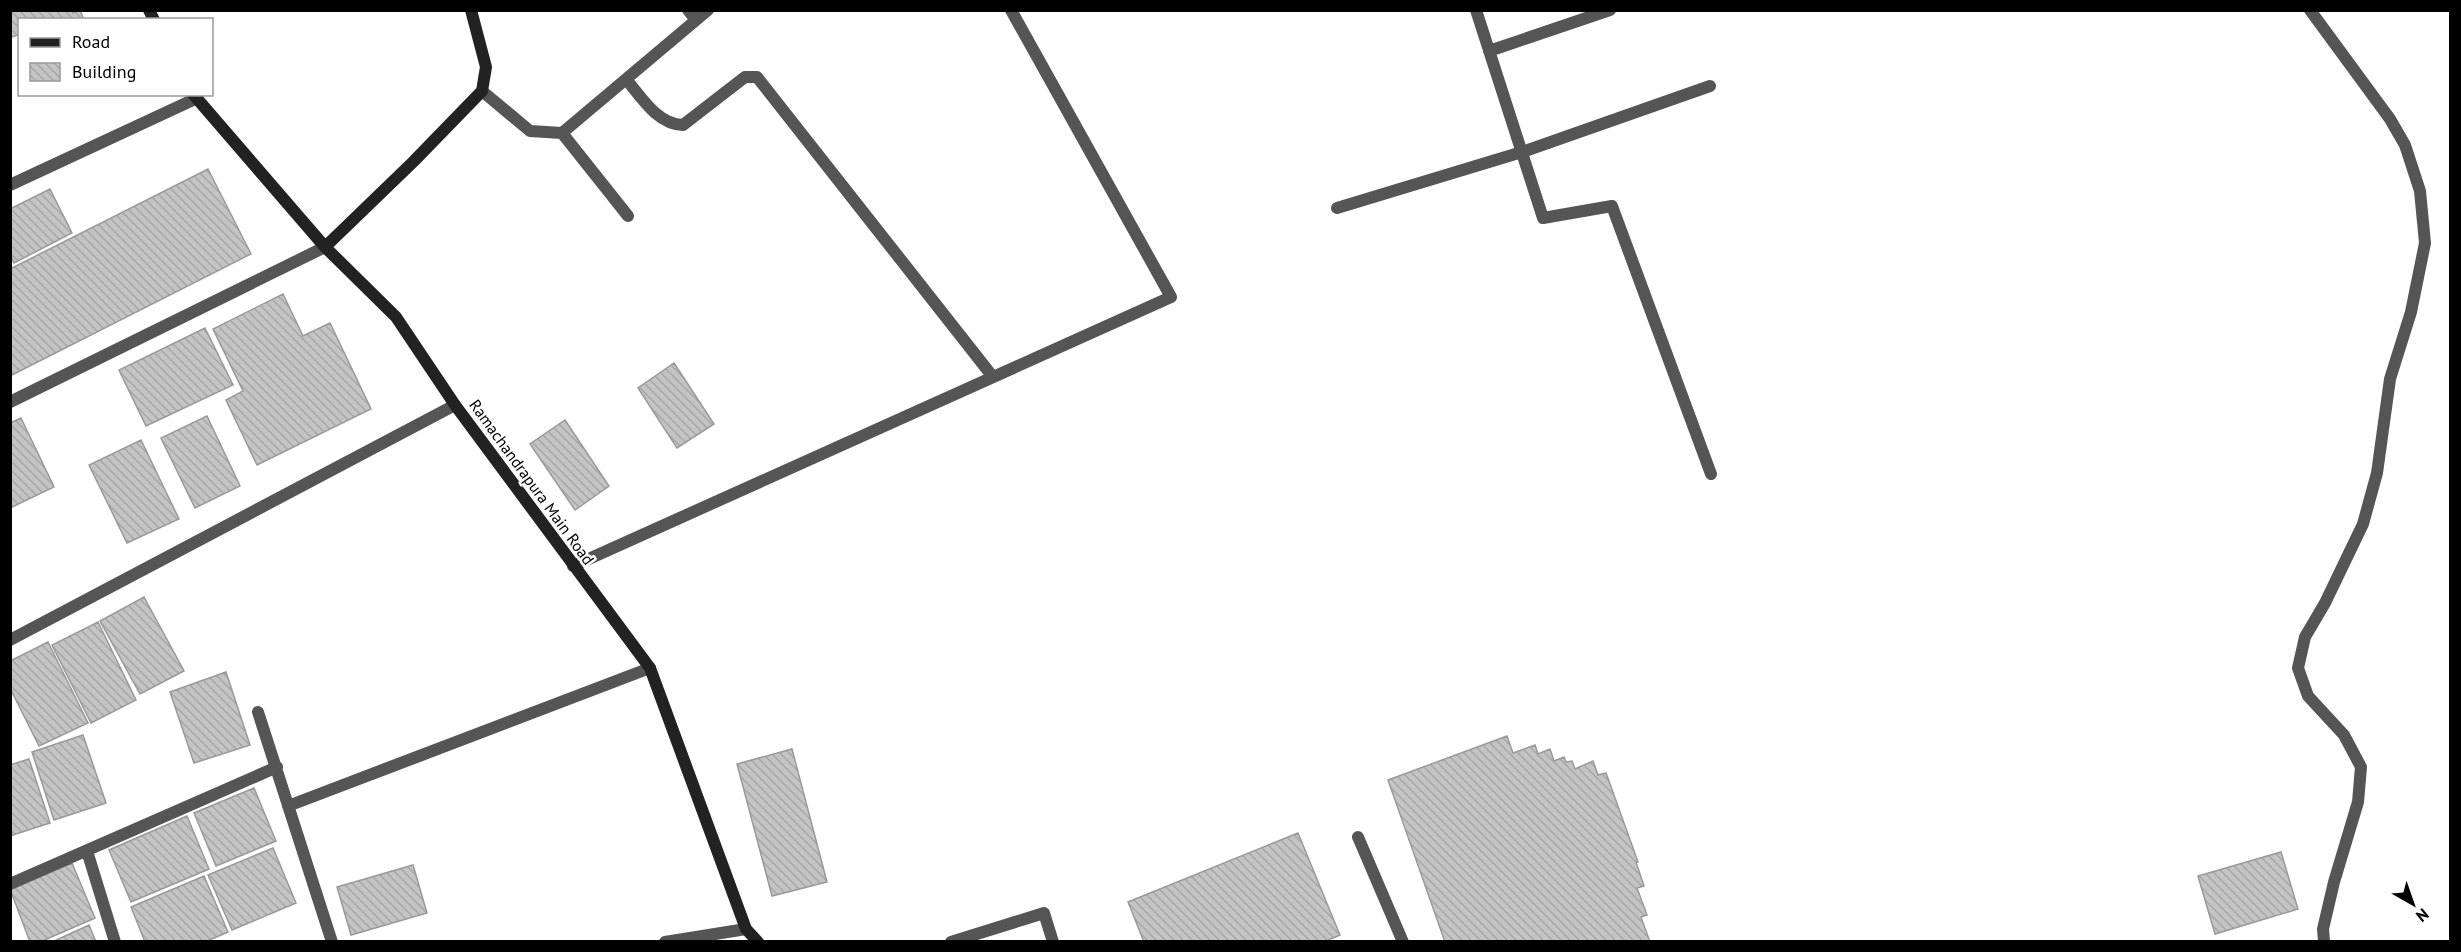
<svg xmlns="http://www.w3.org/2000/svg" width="2461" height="952" viewBox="0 0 2461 952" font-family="'PT Sans',sans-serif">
	<defs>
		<pattern id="building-back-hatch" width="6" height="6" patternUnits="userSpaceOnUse" patternTransform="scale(1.5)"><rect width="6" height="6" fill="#c4c4c4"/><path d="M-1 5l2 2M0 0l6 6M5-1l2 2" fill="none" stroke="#a7a7a7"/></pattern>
	</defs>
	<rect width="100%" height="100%" fill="#fff"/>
	<path fill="url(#building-back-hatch)" stroke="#999" stroke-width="1.5" d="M10,10H72L73,13L80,10L84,20H20V34L10,38Z
		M208,169L251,254L10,376V269Z
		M50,189L72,233L14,263L10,255V209Z
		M283,294L303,336L330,323L371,409L257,465L226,400L243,391L213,329Z
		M205,328L233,385L146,426L119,370Z
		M674,363L714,424L677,448L638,388Z
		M207,416L240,486L195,508L161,438Z
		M21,418L54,487L10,508V423Z
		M565,420L609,486L575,510L530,444Z
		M141,440L179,519L127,543L89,465Z
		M144,597L184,671L140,694L100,621Z
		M98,622L136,700L91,723L52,645Z
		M48,642L88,723L39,746L10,688V661Z
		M226,672L250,745L194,763L170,692Z
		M83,735L106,803L54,820L32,752Z
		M1507,736L1513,753L1535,745L1538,754L1550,749L1554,761L1564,757L1566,762L1572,761L1575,769L1593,761L1598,775L1606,773L1638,862H1636L1644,886L1637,888L1647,915L1641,917L1650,942H1445L1388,780Z
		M792,749L827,882L772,896L737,764Z
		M29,759L50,823L10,836V765Z
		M254,788L276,841L216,866L194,813Z
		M187,816L209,869L131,902L109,850Z
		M1298,833L1340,935L1324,942H1144L1128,902Z
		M273,848L296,903L232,930L208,875Z
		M2281,852L2298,909L2215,934L2198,876Z
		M72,863L95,918L40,942H30L10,889Z
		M413,865L427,913L351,935L337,887Z
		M204,876L228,932L205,942H145L131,907Z
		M89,925L96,942H52Z"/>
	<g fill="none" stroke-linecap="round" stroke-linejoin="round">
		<path stroke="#555" stroke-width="12" d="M2310,10L2390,119L2405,145L2420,191L2425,243L2411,312L2390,379L2377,473L2363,524L2325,603L2305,637L2298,668L2308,696L2344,735L2361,767L2358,802L2334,882L2323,929L2324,942"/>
		<path stroke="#555" stroke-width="12" d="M688,10L696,20
			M1476,10L1543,218L1612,206L1711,474
			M1489,51L1610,10
			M626,79C641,97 658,125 683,125L745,77H757L993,377
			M482,91L530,131L562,133L708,10
			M562,133L628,216
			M10,185L195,99
			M1337,208L1522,152L1710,86
			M10,402L325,247
			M573,566L1171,297L1011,10
			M10,640L455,405
			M258,712L332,942
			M288,806L650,668
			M1358,837L1403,942
			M87,851L115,942
			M10,884L277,767
			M665,942L746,929
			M951,942L1044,913L1053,942"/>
		<path stroke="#222" stroke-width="12" d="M149,10L154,20
			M193,94L325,247L396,317L455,405L650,668L746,929L758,942
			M325,247L413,162L482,91L486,67L471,10"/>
	</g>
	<g text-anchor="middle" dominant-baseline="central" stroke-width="5" stroke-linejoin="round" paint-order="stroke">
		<g font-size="16" fill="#000" stroke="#fff">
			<text transform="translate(532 482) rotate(54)">Ramachandrapura Main Road</text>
		</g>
	</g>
	<rect width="2461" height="952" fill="none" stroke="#000000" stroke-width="24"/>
	<rect x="18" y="18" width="195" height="78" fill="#ffffff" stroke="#999999" stroke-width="1.5"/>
	<rect x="30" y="38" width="30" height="9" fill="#222222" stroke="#999999" stroke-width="1.5"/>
	<text x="72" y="48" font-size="18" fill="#000000">Road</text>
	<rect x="30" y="63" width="30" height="18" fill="url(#building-back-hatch)" stroke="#999999" stroke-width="1.5"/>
	<text x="72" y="78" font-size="18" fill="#000000">Building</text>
	<g transform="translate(2413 904) rotate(140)" stroke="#ffffff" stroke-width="4.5" paint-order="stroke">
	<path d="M0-4.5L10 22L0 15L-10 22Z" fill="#000000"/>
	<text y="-9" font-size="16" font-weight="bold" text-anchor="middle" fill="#000000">N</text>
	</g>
</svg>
